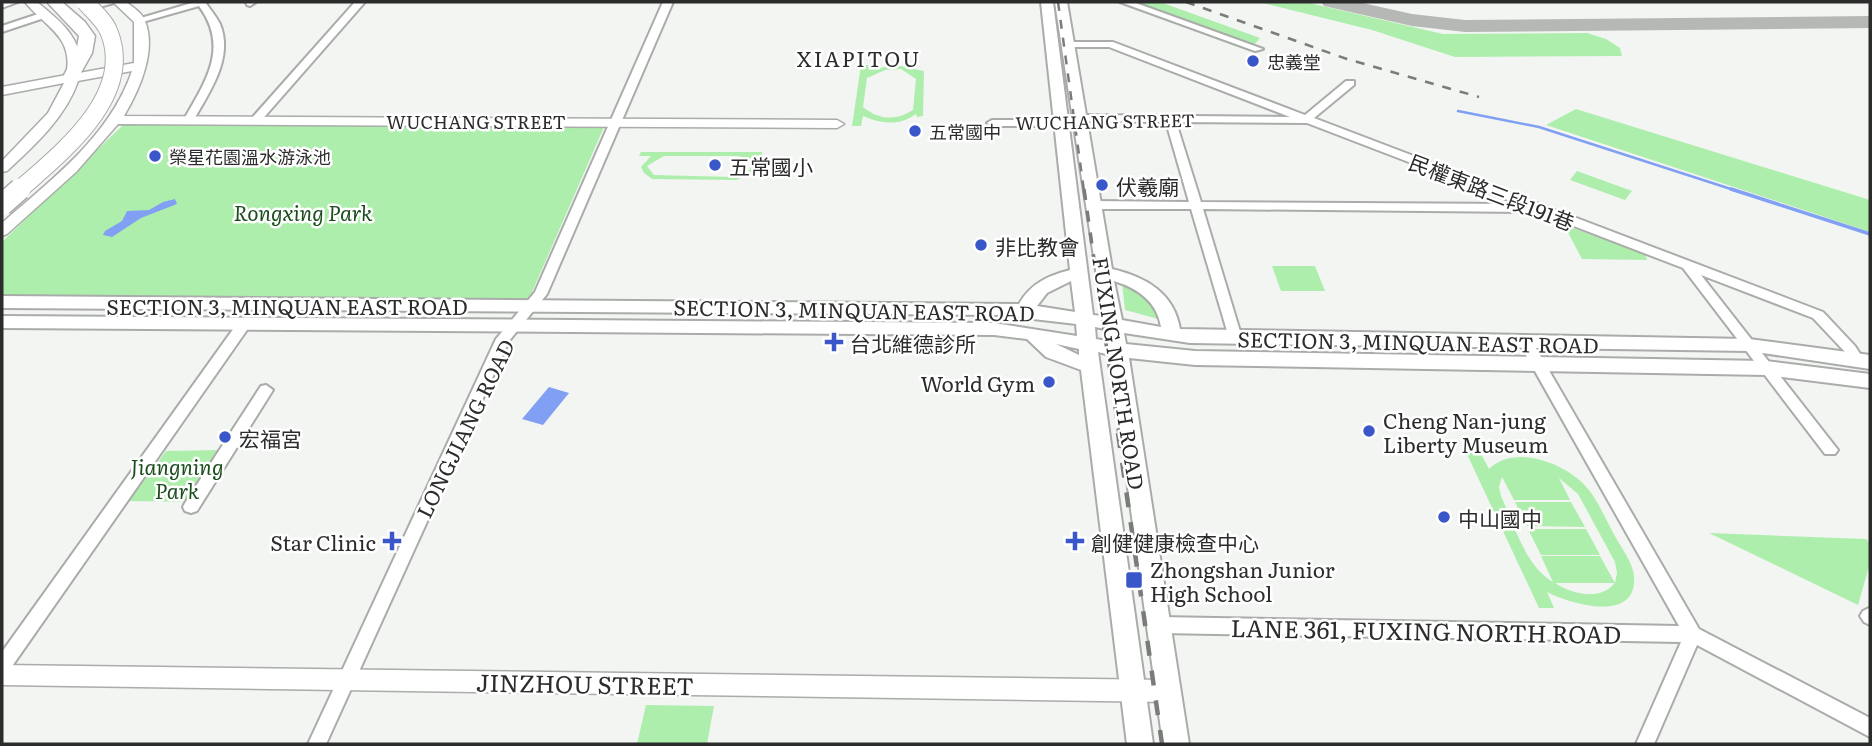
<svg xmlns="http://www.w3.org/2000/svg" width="1872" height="746" viewBox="0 0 1872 746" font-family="Literata,'Noto Sans TC',serif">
	<rect width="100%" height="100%" fill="#f2f5f2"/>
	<path fill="#adeeac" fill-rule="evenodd" d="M1136,2H1160L1260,38L1254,45Z
		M1259,2H1305L1443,34L1587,33L1606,39L1620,48L1622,56L1455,57L1372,30Z
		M861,65H868L869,70L896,65L924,71L923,116L917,117L916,114C900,126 881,124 863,116L861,126H852ZM901,69L916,79L913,110C896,121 879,120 863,107L867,78L885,70Z
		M1576,109L1870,200V232L1546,125Z
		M255,124L604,127L529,299L2,297V242L123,125Z
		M641,152H762V156H753L759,165L754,173L736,180L652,179L644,173L641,167L651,156H639ZM664,156H738L749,160L752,166L747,173L733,177L654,175L647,166Z
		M1577,171L1632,191L1625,200L1570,180Z
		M1564,225L1645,254L1647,260L1582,259Z
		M1272,266H1315L1325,291H1281Z
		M1122,282L1142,289L1162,320L1125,310Z
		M223,450L190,502L129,501L166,451Z
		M1466,452H1480L1489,469C1516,443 1569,464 1589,490C1600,505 1607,522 1616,538C1622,549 1633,563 1634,576C1638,624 1570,604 1547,592L1554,608H1539ZM1502,477L1514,500H1570L1559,478L1578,494L1615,562L1617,573L1615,583L1600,556H1541L1553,582C1525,566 1514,524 1501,496L1499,487ZM1555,583H1614V584C1599,601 1572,594 1555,583Z
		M1515,502H1571L1585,527L1527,526Z
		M1528,529H1586L1600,555H1541Z
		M1709,533L1866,539L1870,543V563L1858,605Z
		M646,705L714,706L707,744H637Z"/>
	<path fill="#819ff3" d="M175,199L177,204L141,218L112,237L103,235L105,231L122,221L127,211L149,210L163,202Z
		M549,387L569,393L543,425L522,419Z"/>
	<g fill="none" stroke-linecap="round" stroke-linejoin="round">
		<path stroke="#819ff3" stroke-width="2.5" d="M1458,111L1539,127L1737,191"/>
		<path stroke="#819ff3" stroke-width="3.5" d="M1731,189L1870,234"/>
		<path fill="#b6b8b6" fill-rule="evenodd" d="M1321,2H1358L1412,14L1465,20L1870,16V28L1465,32L1412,26L1324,6Z"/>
		<defs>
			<path id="minor" d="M2,2H18L2,8Z
				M104,2H118L99,7V3Z
				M195,2H205C210,9 216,16 220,24C234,58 209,93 193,121L188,124L183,121C205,82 230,48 199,6L139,23L134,20Z
				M246,2H256L250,6L247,5Z
				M355,2H365L259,123H251V119Z
				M663,2H673L547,294L509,341L326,744H308L496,339L535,292Z
				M1120,2H1133L1263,49L1255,51Z
				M38,14L41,15V19L2,32V26Z
				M1068,42H1113L1305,115L1346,81H1354V85L1314,118L1823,312L1855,346L1864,360L1862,363H1852L1845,352L1813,318L1701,275L1838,450L1835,454H1825L1683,268L1532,210L1527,212L1203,209L1242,338L1235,343L1230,341L1191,209H1094L1088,205L1094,201L1189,202L1166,122L1080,121L1054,126H992L987,123L992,120H1054L1080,115L1290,117L1109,47H1065L1063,45ZM1176,122L1307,123L1518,204L1201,202Z
				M244,320L249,321L251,324L249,327L8,672L2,674V652L239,321Z
				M1526,338L1533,343L1699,629L1870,718V737L1697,645L1654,744H1636L1681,642L1159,633L1153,630L1150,625L1153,620L1159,617L1679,626L1519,343Z
				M266,385L273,390L197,511L191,513L185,511L183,507L185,503L261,386Z
				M1869,608L1870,609V625L1864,622L1860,616L1863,611Z"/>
			<path id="tertiary" d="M25,2H37C59,20 86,40 79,73L134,63V22L113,2H126C133,7 142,13 145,21C157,51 139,91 124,116L837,120L844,124L837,128L118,124L76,172L7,234L2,236V223C52,179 110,136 132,71L78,81C66,117 34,146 7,171L2,172V161L48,113L64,83L2,95V87L66,75C75,37 44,26 25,2Z
				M2,665L1168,680L1176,684L1179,691L1176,698L1168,702L2,685Z"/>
			<path id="secondary" d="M1041,2H1053L1093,315L1103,316L1055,2H1067L1112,269C1146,277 1174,293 1180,329L1749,339L1870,355V369L1749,351L1190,343L1124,333L1126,344L1195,351L1766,361L1870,374V388L1766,375L1195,365L1129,358L1189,744H1163L1112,371L1110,355L1098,352L1153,744H1127L1081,370L1046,357L1027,339L994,335L2,328V316L994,323L1077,336L1076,324L999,315L2,308V296L1019,304C1031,283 1048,276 1070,270ZM1071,281L1075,312L1037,306L1047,293ZM1114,281C1137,288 1157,301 1161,327L1122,320ZM1095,327L1105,329L1107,341L1096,339ZM1056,344L1079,349V355Z"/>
			<path id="trunk" d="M47,2H62L85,22L95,36L92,53L78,78H66L64,75L76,53L79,36Z"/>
		</defs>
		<use href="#minor" stroke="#a9aca9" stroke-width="4"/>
		<use href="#tertiary" stroke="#a9aca9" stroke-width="3"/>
		<use href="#secondary" stroke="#a9aca9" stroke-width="4"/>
		<use href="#trunk" stroke="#a9aca9" stroke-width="3"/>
		<use href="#minor" fill="#fff" fill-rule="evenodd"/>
		<use href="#tertiary" fill="#fff" fill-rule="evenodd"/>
		<use href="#secondary" fill="#fff" fill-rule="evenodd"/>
		<use href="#trunk" fill="#fff" fill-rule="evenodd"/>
		<path stroke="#7a7c7a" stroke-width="2.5" stroke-dasharray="9 9" stroke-linecap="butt" d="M1058,2L1084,191
			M1186,2L1347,59L1479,97"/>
		<path stroke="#7a7c7a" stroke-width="3.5" stroke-dasharray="11 11" stroke-linecap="butt" d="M1084,189L1119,435"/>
		<path stroke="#7a7c7a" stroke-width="4.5" stroke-dasharray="15 15" stroke-linecap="butt" d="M1118,433L1162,744"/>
		<defs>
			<path id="trunk-bridge-far1" d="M18,191C61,153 135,96 109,32C105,21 93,11 85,2"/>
			<path id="trunk-bridge" d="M2,205L20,189"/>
		</defs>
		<use href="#trunk-bridge-far1" stroke="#a9aca9" stroke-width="19" stroke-linecap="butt"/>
		<use href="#trunk-bridge" stroke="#a9aca9" stroke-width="24" stroke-linecap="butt"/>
		<use href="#trunk-bridge-far1" stroke="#fff" stroke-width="17"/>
		<use href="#trunk-bridge" stroke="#fff" stroke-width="21"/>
	</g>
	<g fill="#3957c9" stroke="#fff" stroke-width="2.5">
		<circle cx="1253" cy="61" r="7"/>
		<circle cx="915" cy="131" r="7"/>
		<circle cx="155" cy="156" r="7"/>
		<circle cx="715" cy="165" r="7"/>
		<circle cx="1102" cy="185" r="7"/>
		<circle cx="981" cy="245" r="7"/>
		<path d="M830.5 331.5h7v7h7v7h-7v7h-7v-7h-7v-7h7z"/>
		<circle cx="1049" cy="382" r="7"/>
		<circle cx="1369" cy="431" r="7"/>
		<circle cx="225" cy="437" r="7"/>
		<circle cx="1444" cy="517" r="7"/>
		<path d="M388.5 530.5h7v7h7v7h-7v7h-7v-7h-7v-7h7z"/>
		<path d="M1071.5 530.5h7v7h7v7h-7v7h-7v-7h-7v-7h7z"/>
		<rect x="1125" y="571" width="18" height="18" rx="3.5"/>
	</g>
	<g text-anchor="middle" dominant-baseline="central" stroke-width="5" stroke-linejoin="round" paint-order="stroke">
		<g font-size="18" fill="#2b2c2b" stroke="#fff" text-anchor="start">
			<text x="1267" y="61">忠義堂</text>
			<text x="929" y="131">五常國中</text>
			<text x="169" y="156">榮星花園溫水游泳池</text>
		</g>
		<g font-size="18" fill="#2b2c2b" stroke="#fff">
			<text x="476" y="121">WUCHANG STREET</text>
			<text transform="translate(1105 121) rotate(-1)">WUCHANG STREET</text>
		</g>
		<g font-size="21" letter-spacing="2" fill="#2b2c2b" stroke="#fff">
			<text x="859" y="57">XIAPITOU</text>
		</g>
		<g font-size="21" fill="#2b2c2b" stroke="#fff" text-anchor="start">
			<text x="729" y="165">五常國小</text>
			<text x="1116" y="185">伏羲廟</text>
			<text x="995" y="245">非比教會</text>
			<text x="850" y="342">台北維德診所</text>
			<text x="1035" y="382" text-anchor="end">World Gym</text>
			<text x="1383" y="419">Cheng Nan-jung<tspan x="1383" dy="24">Liberty Museum</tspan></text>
			<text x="239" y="437">宏福宮</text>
			<text x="1458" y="517">中山國中</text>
			<text x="376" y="541" text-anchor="end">Star Clinic</text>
			<text x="1091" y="541">創健健康檢查中心</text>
			<text x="1150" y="568">Zhongshan Junior<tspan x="1150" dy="24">High School</tspan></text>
		</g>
		<g font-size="21" fill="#2b2c2b" stroke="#fff">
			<text transform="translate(1492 191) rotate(21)">民權東路三段191巷</text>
			<text x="287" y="305">SECTION 3, MINQUAN EAST ROAD</text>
			<text transform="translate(854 309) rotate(1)">SECTION 3, MINQUAN EAST ROAD</text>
			<text transform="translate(1418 341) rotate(1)">SECTION 3, MINQUAN EAST ROAD</text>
			<text transform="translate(1120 373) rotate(81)">FUXING NORTH ROAD</text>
			<text transform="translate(464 428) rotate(-64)">LONGJIANG ROAD</text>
		</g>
		<g font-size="21" font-style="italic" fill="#1b4d1d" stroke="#fff">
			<text x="303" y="211">Rongxing Park</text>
			<text x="177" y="465">Jiangning<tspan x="177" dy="24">Park</tspan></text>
		</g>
		<g font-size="24" fill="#2b2c2b" stroke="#fff">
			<text transform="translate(1426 630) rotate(1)">LANE 361, FUXING NORTH ROAD</text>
			<text transform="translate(585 683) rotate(1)">JINZHOU STREET</text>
		</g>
	</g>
	<rect width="1872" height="746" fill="none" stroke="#2b2c2b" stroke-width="7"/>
</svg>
